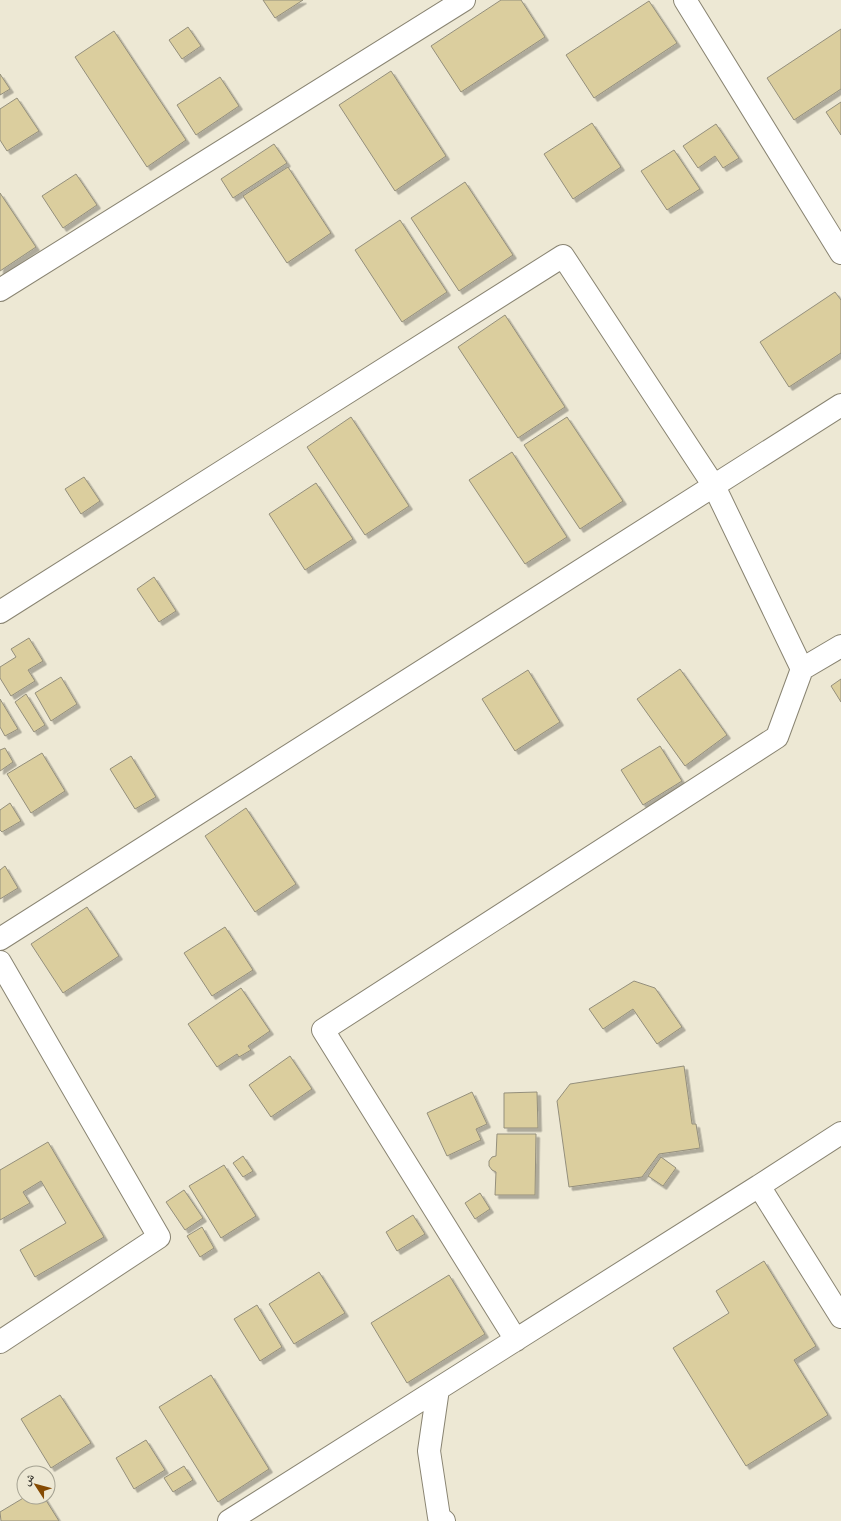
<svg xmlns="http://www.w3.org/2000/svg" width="841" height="1521" viewBox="0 0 841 1521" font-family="'Titillium Web','Noto Naskh Arabic',sans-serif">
	<defs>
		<filter id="shadow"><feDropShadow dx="3.5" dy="3.5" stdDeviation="0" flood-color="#0004"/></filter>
	</defs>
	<rect width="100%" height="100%" fill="#ede8d4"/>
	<path fill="#dbce9e" stroke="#948f7c" filter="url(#shadow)" d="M263,0H303L275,18Z
		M501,0H521L545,37L461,92L431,46Z
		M649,1L677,43L594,98L566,55Z
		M188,27L201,46L182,59L169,40Z
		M841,29V89L794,120L767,78Z
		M114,31L186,140L147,167L75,57Z
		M391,71L446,156L395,191L339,105Z
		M0,74L10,89L0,95Z
		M220,77L239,106L196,135L177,105Z
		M17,98L39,131L7,151L0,140V109Z
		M841,102V135L826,112Z
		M592,123L621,167L573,199L544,154Z
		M716,124L739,158L723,168L715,156L698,168L683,146Z
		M274,144L287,163L233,198L221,179Z
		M674,150L700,189L667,210L641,171Z
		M288,167L331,233L287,263L243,196Z
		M76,174L97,205L63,228L42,196Z
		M465,182L513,255L459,291L411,218Z
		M0,193L36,247L0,271Z
		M400,220L447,292L402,322L355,250Z
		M835,292L841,300V353L789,387L760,342Z
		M505,315L565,407L518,438L458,347Z
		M351,417L409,506L365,535L307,447Z
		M567,417L623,501L580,529L524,445Z
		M512,452L567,537L525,564L469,480Z
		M84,477L100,501L81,514L65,489Z
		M316,483L353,539L305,570L269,514Z
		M154,577L176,611L159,622L137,589Z
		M29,638L43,661L28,670L35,681L11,696L0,678V667L16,657L11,649Z
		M680,669L727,735L685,766L637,699Z
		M528,670L560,722L515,751L482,699Z
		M61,677L77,704L51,721L35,693Z
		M841,679V702L831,686Z
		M26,694L45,725L34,732L15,702Z
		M0,699L18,729L5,736L0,727Z
		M660,746L682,781L643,805L621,770Z
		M5,748L13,762L0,771V750Z
		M42,753L65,791L31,813L7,774Z
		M131,756L156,797L135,809L110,769Z
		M10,803L21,821L2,832L0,830V810Z
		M246,808L296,884L255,912L205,836Z
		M5,866L18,888L0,899V870Z
		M87,907L119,956L63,993L31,944Z
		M225,927L253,970L212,996L184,953Z
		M634,981L655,988L682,1027L657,1044L633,1009L603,1029L589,1009Z
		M241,988L270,1031L248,1046L251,1050L239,1057L237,1054L217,1067L188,1024Z
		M290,1056L312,1089L271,1117L249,1085Z
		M684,1066L692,1124H696L700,1148L659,1154L642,1177L569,1187L557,1101L570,1084Z
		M472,1092L487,1124L476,1129L481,1140L447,1156L427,1113Z
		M537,1092L538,1128H504V1093Z
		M497,1134H536L535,1195H495L496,1172L492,1170L489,1166V1161L492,1157L496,1156Z
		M48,1142L104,1237L35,1277L20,1250L66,1223L41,1181L23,1192L30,1203L0,1220V1170Z
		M243,1156L253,1171L243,1177L233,1163Z
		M661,1157L676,1168L663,1186L648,1176Z
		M224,1165L256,1216L221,1238L189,1186Z
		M184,1190L203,1218L185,1230L166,1202Z
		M480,1193L490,1209L475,1219L465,1203Z
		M413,1215L425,1234L397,1251L386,1232Z
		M202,1227L214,1248L200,1257L187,1236Z
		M764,1261L816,1346L794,1360L828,1415L746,1466L673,1348L729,1313L716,1291Z
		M319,1272L345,1313L294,1344L269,1304Z
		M449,1275L485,1334L407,1383L371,1323Z
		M257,1305L282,1347L260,1361L234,1319Z
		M211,1375L269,1469L218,1502L159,1407Z
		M60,1395L91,1443L51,1468L21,1419Z
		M146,1440L165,1470L134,1489L116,1458Z
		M184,1466L193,1480L173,1492L164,1478Z
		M25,1497H44L59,1521H1L0,1512Z"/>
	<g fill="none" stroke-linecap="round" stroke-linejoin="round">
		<defs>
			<path id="street" d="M685,0L841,253
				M0,290L464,0
				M0,612L563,256L714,486L802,669
				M0,939L841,405
				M0,962L159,1237L0,1342
				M759,1186L841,1133
				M516,1340L323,1030L777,737L802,669L841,646
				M438,1389L429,1451L439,1517L444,1521
				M229,1521L759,1186L841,1317"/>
		</defs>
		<use href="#street" stroke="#898472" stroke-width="24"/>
		<use href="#street" stroke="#fff" stroke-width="22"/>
	</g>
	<g transform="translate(36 1485) rotate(306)"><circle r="19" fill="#ede8d4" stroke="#a5a292"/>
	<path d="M0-3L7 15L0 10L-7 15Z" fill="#854a02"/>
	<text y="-6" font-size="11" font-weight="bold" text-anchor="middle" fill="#3a3830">ش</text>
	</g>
</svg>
